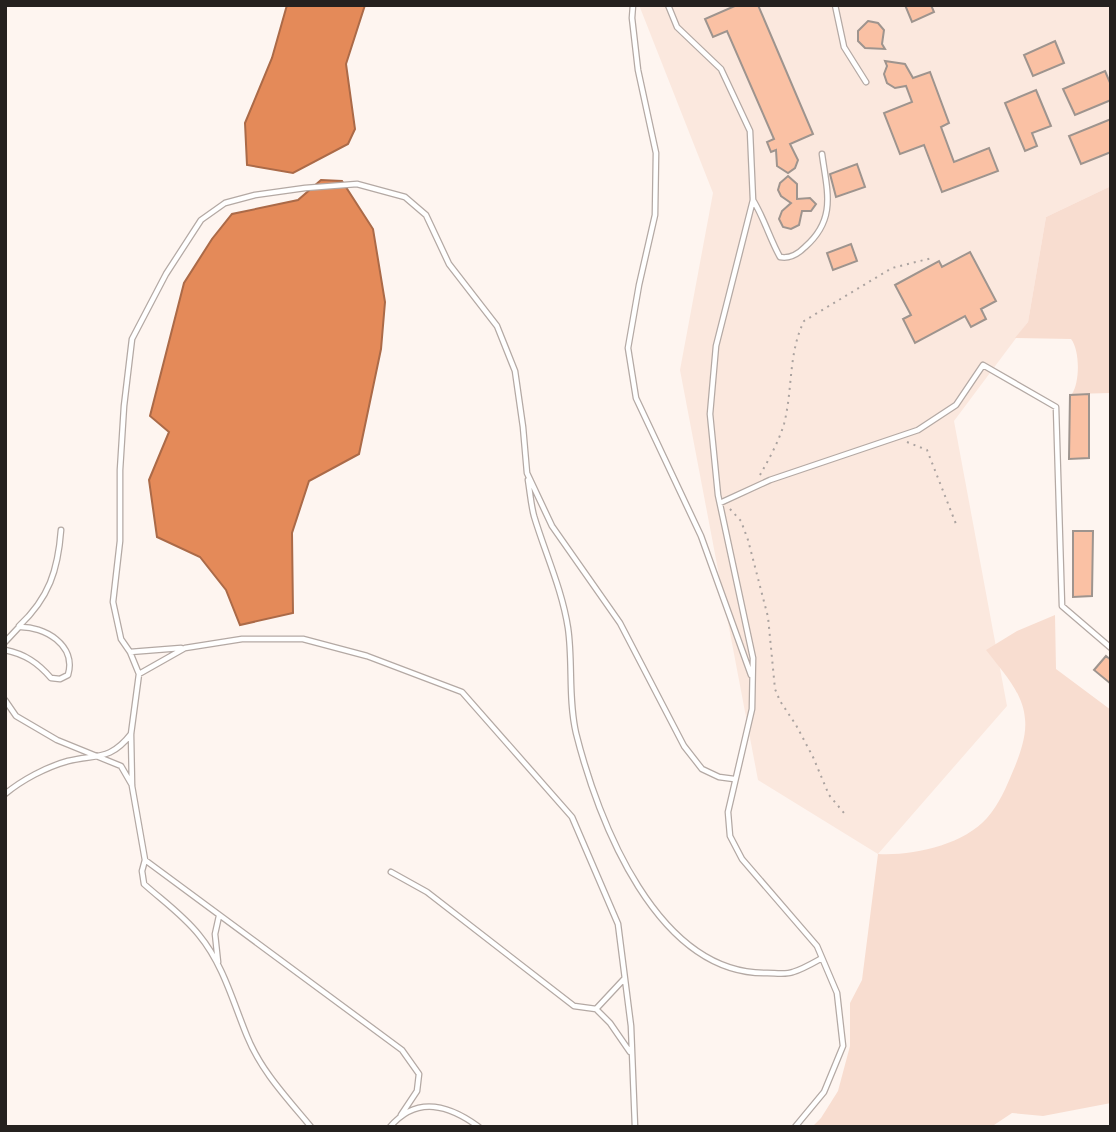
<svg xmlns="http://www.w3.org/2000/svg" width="1116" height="1132" viewBox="0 0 1116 1132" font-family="'Fira Sans Condensed',sans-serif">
	<rect width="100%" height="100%" fill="#fef5f0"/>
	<path fill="#fbe8de" d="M639,5H1111V186L1046,217L1028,322L954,421L1007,706L878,854L758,780L680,370L713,193Z"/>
	<path fill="#f8ddd0" d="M1111,186V393L1072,394C1080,382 1080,350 1071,339L1015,338L1028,322L1046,217Z
		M1055,615L1056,669L1111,710V1103L1043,1116L1012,1113L991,1127H812L821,1118L838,1091L850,1046V1003L862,980L878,854C913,856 963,845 987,818C999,804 1006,788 1013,771C1019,757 1027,736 1025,719C1023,692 1002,671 986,650L1017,631Z"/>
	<path fill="#e48a59" stroke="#ab6a48" stroke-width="2" d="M287,5H365L346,64L355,129L348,144L293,173L247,165L245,123L272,58Z
		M321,180L342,181L373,229L385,302L381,349L359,454L309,481L292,533L293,613L240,625L226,590L200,557L157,537L149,480L169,432L150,416L184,283L212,239L232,214L298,200Z"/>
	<path fill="#fac1a4" stroke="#9e948e" stroke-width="2" d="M737,5H758L813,134L790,144L798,160L795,168L788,173L777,166L776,150L771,152L767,142L774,139L727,31L713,37L705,19Z
		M905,5H931L934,12L912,22Z
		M868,21L878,23L884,30L882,44L885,49L865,48L858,41V31Z
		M1055,41L1064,63L1033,76L1024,55Z
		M885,61L905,64L913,78L930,72L949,123L941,127L954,162L989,148L998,171L942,192L924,145L900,154L884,113L912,102L906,86L895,88L887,83L884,74L887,66Z
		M1105,71L1111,85V100L1075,115L1063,89Z
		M1036,90L1051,126L1032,133L1037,146L1025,151L1005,103Z
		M1111,119V152L1081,164L1069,136Z
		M857,164L865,187L836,197L830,174Z
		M788,176L797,184V199L810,198L816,204L811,211H802L799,225L791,229L783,227L779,219L782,211L791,203L781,196L778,190L780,183Z
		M851,244L857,261L833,270L827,253Z
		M970,252L996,301L981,309L986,319L971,327L965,316L915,343L903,319L911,315L895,285L939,261L942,267Z
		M1089,394V458L1069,459L1070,395Z
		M1073,531H1093L1092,596L1073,597Z
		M1106,656L1111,660V684L1094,670Z"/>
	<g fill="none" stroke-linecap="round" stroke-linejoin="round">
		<defs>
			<path id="service" d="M633,5L632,18L638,70L656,153L655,215L639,285L628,348L636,398L701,536L751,675
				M668,5L677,27L721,69L750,131L753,200L716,346L710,414L718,495L753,658L752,709L728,812L730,836L742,859L817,946L837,993L843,1046L824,1092L795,1127
				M835,5L844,47L866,82
				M753,200C764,218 770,239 780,257C790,259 798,254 805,247C837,219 827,191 822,154
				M528,480C530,492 531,505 534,516C545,553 562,589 568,628C573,662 568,699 576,733C598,821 657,975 767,973C775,973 786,975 793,972C803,969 813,963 822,958
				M720,503L770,480L918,430L956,405L983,365L1056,407L1062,606L1111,648
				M19,626C49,598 58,570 61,530
				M5,642L19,627C44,626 77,645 68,675L60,679L51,678C38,663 25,654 5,650
				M130,652L181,648
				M139,674L185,648L242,639H303L367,656L462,692L572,817L618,924L631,1026L635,1127
				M5,700L16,716L57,740L121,766L132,785
				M5,794C22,780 46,767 68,761C97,754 110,761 131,734
				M145,860L402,1050L419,1074L417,1091L401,1115
				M391,872L427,892L574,1006L596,1009L624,979
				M218,962L215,934L219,916
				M596,1009L610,1023L630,1052
				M311,1127C287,1098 261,1071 247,1036C233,1002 223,964 199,935C183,915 163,901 144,884L142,871L145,860L132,786L131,734L139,674L130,652L121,639L113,602L120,541V470L124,406L132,339L166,274L201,220L225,203L255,195L305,188L357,184L405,197L426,215L449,264L497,326L515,371L523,427L527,473L552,526L620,623L684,746L702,769L719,777L734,779
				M390,1127C417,1095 449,1105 479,1127"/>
		</defs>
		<use href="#service" stroke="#b4a9a4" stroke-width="7"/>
		<path stroke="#aba3a0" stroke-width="2" stroke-dasharray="2 5" stroke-linecap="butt" d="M907,442L927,450L956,524
			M760,475C769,459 779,441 784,424C793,389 788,354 804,321L892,268L932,258
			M730,509L741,521L748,540L768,617L775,689L780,701L796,725L813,757L829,795L844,813"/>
		<use href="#service" stroke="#fff" stroke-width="4.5"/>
	</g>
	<rect width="1116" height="1132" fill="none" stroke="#25211f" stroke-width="14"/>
</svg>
